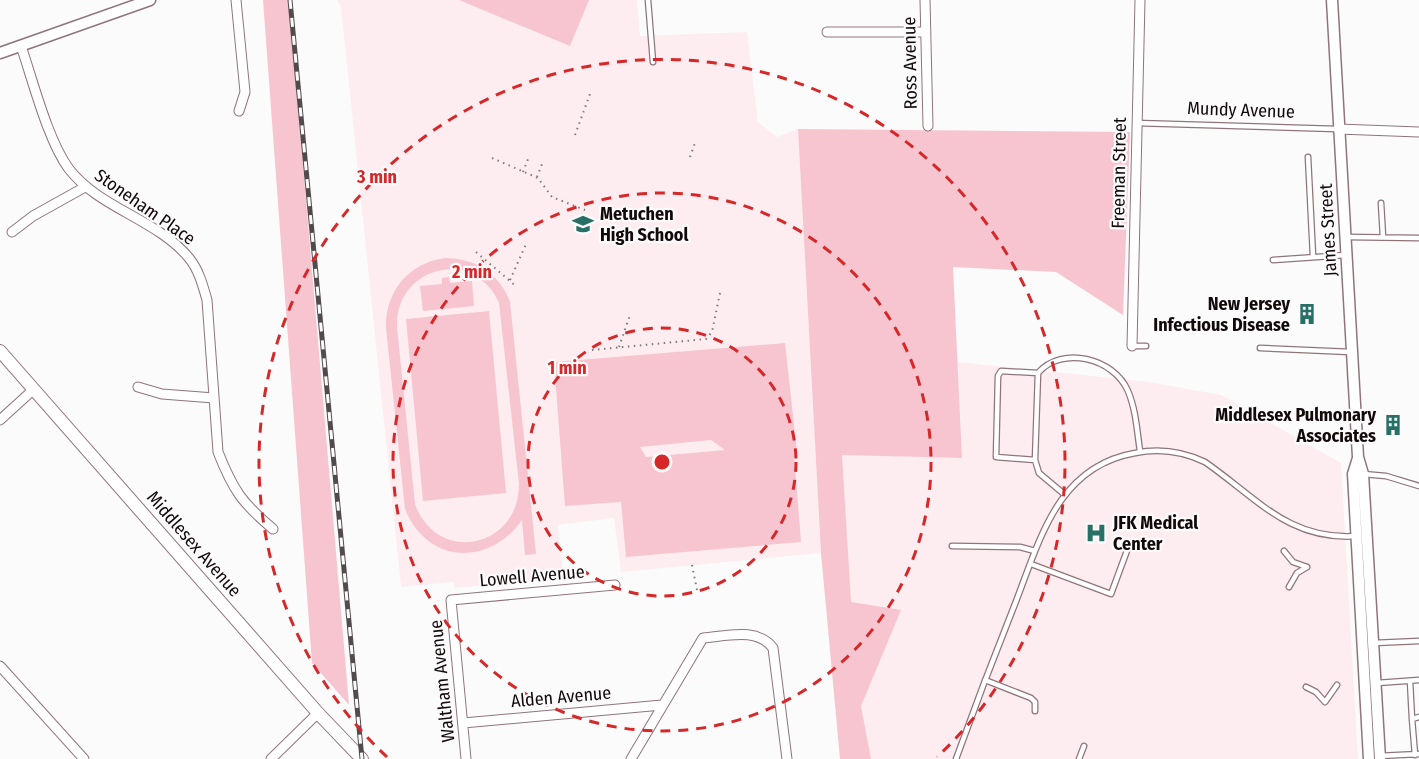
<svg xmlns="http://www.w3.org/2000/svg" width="1419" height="759" viewBox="0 0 1419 759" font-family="'Fira Sans Condensed',sans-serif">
	<rect width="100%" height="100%" fill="#fbfbfb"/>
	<path fill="#fdedf0" d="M337,0H637L640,36L747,32L758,122L777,137L798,129L821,553L621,572L614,518L558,525L564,578L455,588L454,582L401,587L341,7Z
		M958,362L1149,382L1221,395L1341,463L1358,759H871L861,706L900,610L850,603L842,454L962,458Z"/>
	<path fill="#f7c5d0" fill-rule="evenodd" d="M263,0H289L349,705L312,663Z
		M459,0H589L570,46Z
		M798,129L1130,132L1123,315L1056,272L953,267L962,458L842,455L851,602L901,610L861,706L871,759H840L821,553Z
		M445,258C475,258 500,274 510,302L536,554L525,555L522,520C489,567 427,564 405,509L386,328C385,291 409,263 445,258ZM454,269C475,272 491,284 499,303L519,484C519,549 437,565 415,504L397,327C396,293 420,269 454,269Z
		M449,277L450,283L472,281L474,306L423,311L420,286L442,284V278Z
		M489,311L506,493L423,501L406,319Z
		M785,343L797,452L794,454L801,542L626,557L621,502L565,506L554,362ZM711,440L725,450L646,457L640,447Z"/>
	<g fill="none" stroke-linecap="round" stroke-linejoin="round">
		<defs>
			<path id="service" d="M648,0L653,62
				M1136,123L1337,129
				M1308,157L1313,256
				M1381,203L1383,237
				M1347,237L1419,238
				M1273,260L1346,255
				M1132,346H1146
				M1260,348L1351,352
				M1035,460L996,457L998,376L1001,371L1038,373
				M1363,474L1386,476L1419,486
				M1064,494L1039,473L1035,460L1038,373C1062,345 1114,358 1128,391C1136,410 1137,431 1140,451
				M952,546L1020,547L1035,551
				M1284,551L1293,562L1307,567
				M1031,564L1111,594L1128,548
				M1289,587L1297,573L1307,567
				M1374,643L1419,641
				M985,680L1031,698L1035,702V711
				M1410,681L1412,719
				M1377,683L1419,680
				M1306,687L1316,692L1325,702L1337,685
				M1415,755L1412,719L1419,717
				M1379,756L1419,754
				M956,759C974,709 993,659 1013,609C1039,544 1055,467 1135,453C1160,448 1182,451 1205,462C1257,498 1289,541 1357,536
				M1079,759L1084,746"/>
			<path id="minor" d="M236,0L245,92L239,111
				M925,0L928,126
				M827,32H926
				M21,46C33,81 48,141 69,169C100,209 157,219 189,258C199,270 203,286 207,300L218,452C233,490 242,503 273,529
				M1338,129L1419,132
				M12,232L33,216L85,187
				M1132,346L1140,0
				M138,387L162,394L214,398
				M0,420L34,389
				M0,666L84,759
				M463,723L662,705
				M271,759L318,713
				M466,759L451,600L615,585
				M631,759L703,638C727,636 757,627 773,648L787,759"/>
			<path id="tertiary" d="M1332,0L1358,457L1363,474L1380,759
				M0,53L150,0
				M1358,458L1353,474L1369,759"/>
			<path id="secondary" d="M0,351L318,713L362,759"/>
		</defs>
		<use href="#service" stroke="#8f757b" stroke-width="7"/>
		<use href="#minor" stroke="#8f757b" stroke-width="11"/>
		<use href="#tertiary" stroke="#8f757b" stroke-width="13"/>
		<use href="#secondary" stroke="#8f757b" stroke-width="14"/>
		<path stroke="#7e7a7b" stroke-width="2" stroke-dasharray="1.5 4.5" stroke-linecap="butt" d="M575,135L590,94
			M690,157L696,140
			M492,158L538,178L552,197L585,210
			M523,172L528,159
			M537,177L542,164
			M476,252L517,287
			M510,280L527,242
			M619,347L630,315
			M592,350L706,339L712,332L720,293
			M692,565L697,590"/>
		<use href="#service" stroke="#fff" stroke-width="4.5"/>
		<use href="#minor" stroke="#fff" stroke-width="9"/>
		<use href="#tertiary" stroke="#fff" stroke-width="10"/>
		<use href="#secondary" stroke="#fff" stroke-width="12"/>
		<defs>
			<path id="rail" d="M290,0L362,759"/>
		</defs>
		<use href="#rail" stroke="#524b4d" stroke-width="5"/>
		<use href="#rail" stroke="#fbfbfb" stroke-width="3" stroke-dasharray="9" stroke-linecap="butt"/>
	</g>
	<g fill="none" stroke="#d62828" stroke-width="3" stroke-dasharray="10 8">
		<circle cx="662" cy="462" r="134"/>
		<circle cx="662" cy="462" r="269"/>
		<path d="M387 757A403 403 0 1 1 937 757"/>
	</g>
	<defs>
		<symbol id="school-bare" viewBox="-9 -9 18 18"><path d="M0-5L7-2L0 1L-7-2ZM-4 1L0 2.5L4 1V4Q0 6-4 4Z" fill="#286f66" stroke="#fbfbfb" stroke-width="2.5" paint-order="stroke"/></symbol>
		<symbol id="building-bare" viewBox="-9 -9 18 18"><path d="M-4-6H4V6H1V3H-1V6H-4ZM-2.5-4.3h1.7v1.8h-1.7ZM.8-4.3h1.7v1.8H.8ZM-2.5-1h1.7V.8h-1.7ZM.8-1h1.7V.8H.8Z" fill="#286f66" stroke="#fbfbfb" stroke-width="2.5" paint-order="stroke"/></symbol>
		<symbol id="hospital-bare" viewBox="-9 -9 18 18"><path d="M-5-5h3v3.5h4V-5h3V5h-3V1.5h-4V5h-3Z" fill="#286f66" stroke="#fbfbfb" stroke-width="2.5" paint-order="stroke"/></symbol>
	</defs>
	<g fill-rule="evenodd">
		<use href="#school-bare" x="568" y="209" width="30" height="30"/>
		<use href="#building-bare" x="1292" y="299" width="30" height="30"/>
		<use href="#building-bare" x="1378" y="410" width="30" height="30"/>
		<use href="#hospital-bare" x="1081" y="518" width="30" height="30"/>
	</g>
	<g text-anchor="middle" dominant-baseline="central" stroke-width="4.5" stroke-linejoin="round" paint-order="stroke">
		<g font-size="18" fill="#12090b" stroke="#fbfbfb">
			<text transform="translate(910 63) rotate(-91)">Ross Avenue</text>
			<text transform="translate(1241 110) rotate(2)">Mundy Avenue</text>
			<text transform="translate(1119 173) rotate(-89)">Freeman Street</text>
			<text transform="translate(145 207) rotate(35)">Stoneham Place</text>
			<text transform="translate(1328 230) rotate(-93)">James Street</text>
			<text transform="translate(194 544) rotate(49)">Middlesex Avenue</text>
			<text transform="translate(532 576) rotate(-5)">Lowell Avenue</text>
			<text transform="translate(442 681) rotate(-96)">Waltham Avenue</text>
			<text transform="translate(561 697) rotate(-5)">Alden Avenue</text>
		</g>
		<g font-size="18" font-weight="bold" fill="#12090b" stroke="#fbfbfb" text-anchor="start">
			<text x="600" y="214">Metuchen<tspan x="600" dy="21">High School</tspan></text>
			<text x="1290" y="304" text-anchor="end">New Jersey<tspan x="1290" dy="21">Infectious Disease</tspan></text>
			<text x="1376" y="415" text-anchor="end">Middlesex Pulmonary<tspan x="1376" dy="21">Associates</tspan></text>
			<text x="1113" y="523">JFK Medical<tspan x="1113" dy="21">Center</tspan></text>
		</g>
	</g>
	<circle cx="662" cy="462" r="9" fill="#d62828" stroke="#fbfbfb" stroke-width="3"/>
	<g font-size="18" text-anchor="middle" font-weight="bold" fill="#d62828" stroke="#fbfbfb" stroke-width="4.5" stroke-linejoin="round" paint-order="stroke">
		<text x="377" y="183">3 min</text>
		<text x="472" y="278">2 min</text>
		<text x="567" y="374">1 min</text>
	</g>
</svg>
